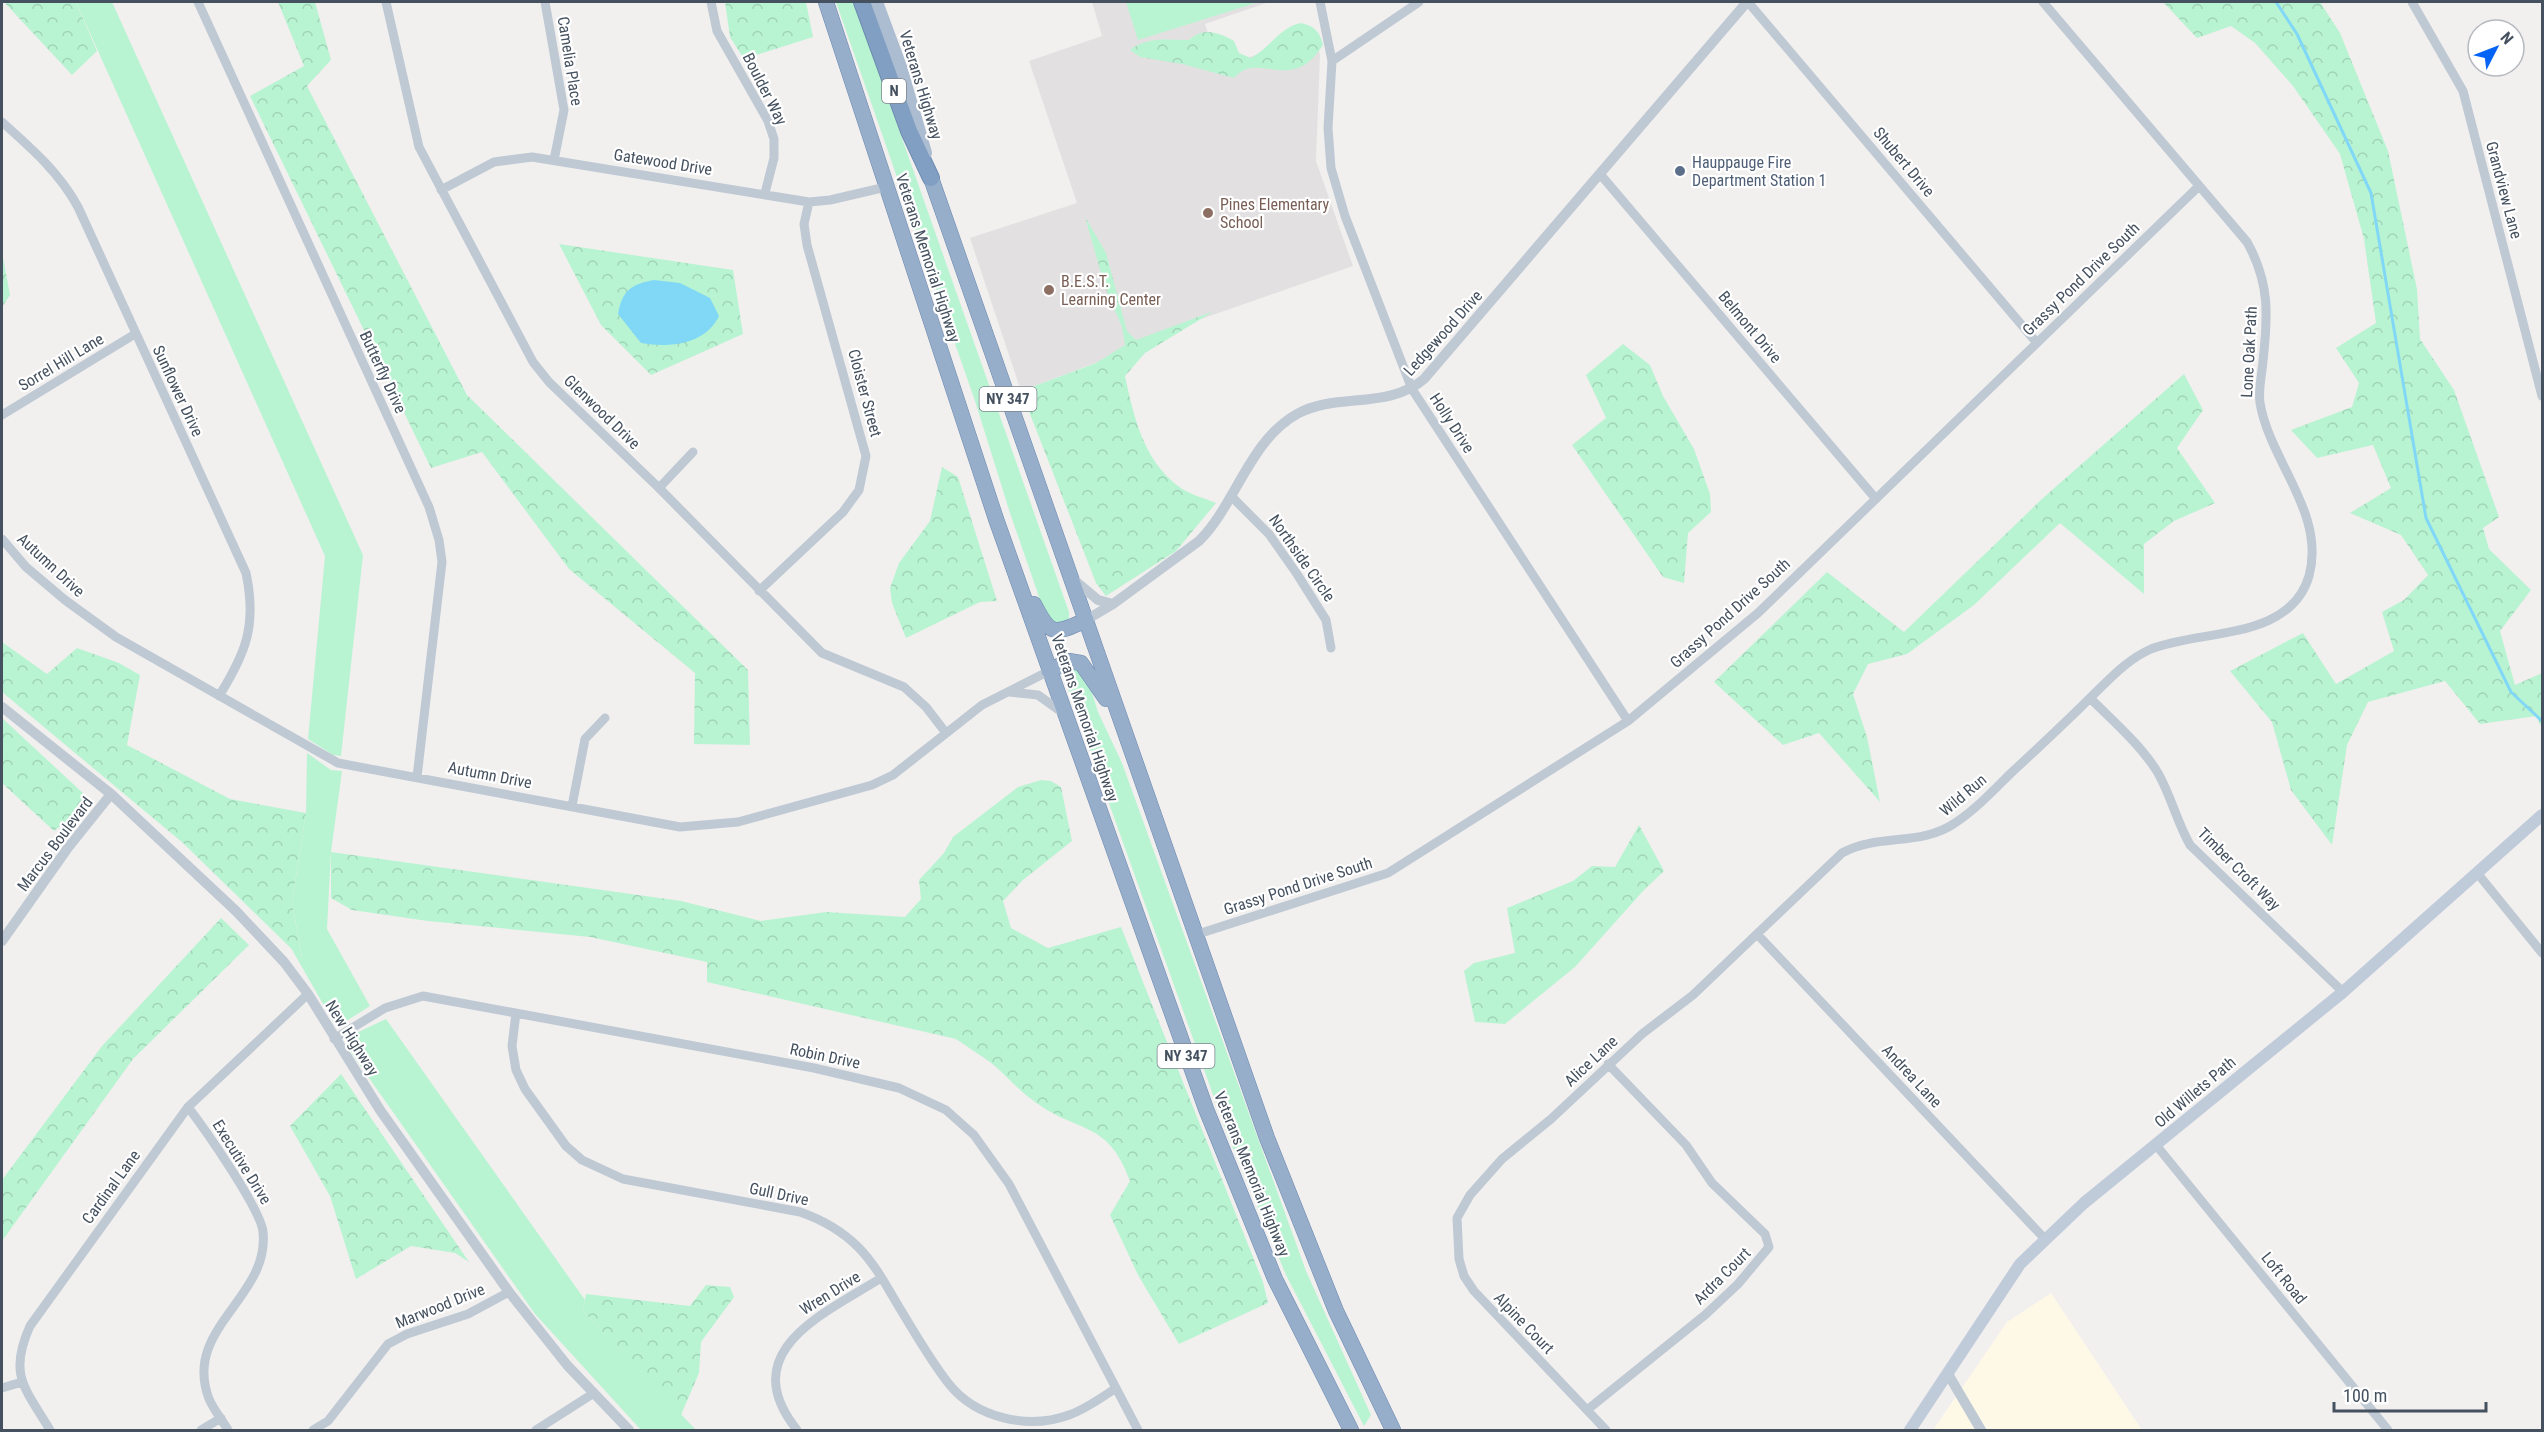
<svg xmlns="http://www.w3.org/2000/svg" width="2544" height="1432" viewBox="0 0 2544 1432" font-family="'Roboto Condensed',sans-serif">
	<defs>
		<pattern id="forest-crowns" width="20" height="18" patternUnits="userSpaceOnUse" patternTransform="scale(1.5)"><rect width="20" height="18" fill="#b9f4d2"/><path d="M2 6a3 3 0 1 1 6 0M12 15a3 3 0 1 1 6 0" fill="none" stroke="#a0d3b7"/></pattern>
	</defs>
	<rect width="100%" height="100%" fill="#f2efef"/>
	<path fill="#fef8e7" d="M2051,1293L2142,1430H1933L2007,1322Z"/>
	<path fill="#e3e0e1" d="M1092,2H1269L1205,24L1219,68L1315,34L1320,55L1316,161L1353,266L1130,344L1132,349L1021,391L970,238L1077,203L1029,61L1102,36Z"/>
	<path fill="#b9f4d2" d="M76,2H112L363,555L341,756L333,755L308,739L325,556Z
		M836,2H854L1069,612V619L1065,625L1047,620L1010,513L975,401Z
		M1126,2H1259L1138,40Z
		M1071,664L1088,680L1098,712L1122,763L1306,1271L1371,1415L1364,1426L1286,1275L1226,1131L1065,680L1064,669Z
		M307,753L331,770L342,771L331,852L327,929L370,1006L340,1025L334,1023L291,948L302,958L292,902L306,813Z
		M386,1019L585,1300L583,1311L696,1430H641L535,1314L350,1051L347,1041L350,1036Z"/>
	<path fill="url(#forest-crowns)" d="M4,2H76L97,51L72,75Z
		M278,2H315L331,60L307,86L467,395L748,670L750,745L694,744L695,673L569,569L482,452L431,468L250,96L304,66Z
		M725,2H806L813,37L744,59L730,37Z
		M2163,2H2320L2340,33L2388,151L2417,289L2420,339L2454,390L2499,517L2483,528L2489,549L2531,590L2500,631L2515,685L2542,673V728L2536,716L2480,724L2445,681L2368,702L2347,745L2332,845L2291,790L2272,722L2230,671L2303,633L2336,684L2394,651L2382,612L2404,600L2428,575L2401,535L2350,513L2391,488L2373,445L2317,458L2291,430L2352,407L2359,383L2336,348L2376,323L2364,239L2340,154L2293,86L2255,43L2231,26L2197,38Z
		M1301,23C1314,26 1320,31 1323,45C1291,96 1258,49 1234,78L1182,64L1140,57L1130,50C1147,36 1169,40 1189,40C1204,27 1217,32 1234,41L1239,53L1251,58C1269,49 1281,26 1301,23Z
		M1085,217L1106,253L1127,331L1136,340L1214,311L1145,353L1125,376C1134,417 1143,459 1178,486C1188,494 1204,498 1216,503L1176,551L1106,596L1096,583L1021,391L1096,363L1125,345L1122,327L1105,287Z
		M559,244L733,270L743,334L651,375L601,325Z
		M2,252L10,295L2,307Z
		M1623,344L1650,365L1663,396L1694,449L1710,494L1711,512L1688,533L1684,583L1663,577L1572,445L1606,418L1586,375Z
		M2184,374L2203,410L2177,448L2215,503L2174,521L2144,544V594L2060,523L1974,605L1907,654L1868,664L1853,694L1867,737L1880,802L1819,733L1783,745L1714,682L1827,572L1904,632L2043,498Z
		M942,467L958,477L997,601L980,602L906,638L892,603L890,588L899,563L930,521Z
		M2,642L47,674L77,648L119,663L140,675L127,745L230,799L306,813L292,902L302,959L183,843L2,692Z
		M2,718L84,794L87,806L54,831L2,783Z
		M1041,780L1051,781L1061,787L1072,841L1023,880L1003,901L1011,928L1048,948L1121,927L1263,1282L1268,1303L1179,1344L1138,1275L1110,1215L1130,1181C1108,1120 1079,1134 1035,1102C1019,1091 1006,1075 990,1062C979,1054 967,1047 956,1039L707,982V962L590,937L428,921L352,910L331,898V852L681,901L761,921L826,912L905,917L921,899L919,880L944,853L953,837L1018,787Z
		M1639,825L1664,871L1644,890L1575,967L1505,1024L1475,1022L1464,971L1474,963L1515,953L1507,908L1573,881L1592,866L1615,867Z
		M221,918L249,945L133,1059L2,1241V1180L102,1046Z
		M341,1074L469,1262L455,1253L411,1246L356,1279L330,1196L290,1126Z
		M706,1285L730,1287L734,1297L701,1342L699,1373L681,1415L583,1311L586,1294L690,1306Z"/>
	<path fill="#81d8f6" d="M654,280L680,283L710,298L719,316C705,345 669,348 641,343L618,314C622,290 632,284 654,280Z"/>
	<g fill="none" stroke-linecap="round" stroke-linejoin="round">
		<path stroke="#81d8f6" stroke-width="3" d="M2276,2L2297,34L2371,193L2426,518L2511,692L2542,721"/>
		<defs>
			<path id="trunk" d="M826,2L996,519L1206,1109L1275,1279L1351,1430
				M931,178L1267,1138L1336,1311L1393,1430
				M1034,604C1050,636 1054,635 1086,620
				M1049,671L1069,661L1081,663L1106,699"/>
			<path id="motorway" d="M862,2L909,131L931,178"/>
		</defs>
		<use href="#trunk" stroke="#6c89af" stroke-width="16"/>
		<use href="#motorway" stroke="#6c89af" stroke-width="18"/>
		<path stroke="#bec9d3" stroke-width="9" d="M198,2L429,507L439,540L442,562L417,777
			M386,2L419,147L533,362L549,382L659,488L822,653L904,687L926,707L946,733
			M545,2L564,110L554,160
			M711,2L717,31L768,121L774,139V158L765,193
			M1320,2L1332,61L1328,128L1331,168L1345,216L1412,389L1628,721
			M1748,2L2037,343
			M2412,2L2463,91L2542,396
			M1332,61L1419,2
			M2,122C31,148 59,172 78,207L246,573C257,625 246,653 219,696
			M1600,174L1876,499
			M441,190L494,162L532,157L809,202L830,200L886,187
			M2,415L135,334
			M659,488L693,452
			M1231,496L1269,534L1297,574L1326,620L1331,648
			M2,539L26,567L65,600L116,637L338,763L680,827L738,822L872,785L893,775L982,705L1049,671
			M759,591L843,512L859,490L866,456L807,245L804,224L809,202
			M1010,692L1038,695L1063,713
			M2090,698C2113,721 2141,745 2158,773C2171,796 2177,822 2190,845L2343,992
			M572,806L585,739L605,718
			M2478,874L2542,953
			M1757,934L2045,1239
			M1195,935L1388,873L1628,721L1758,613L2199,186
			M516,1013L512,1046L516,1070L525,1089L566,1146L582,1160L623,1179L800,1212C823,1220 841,1230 858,1247C875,1264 887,1287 899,1307C915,1333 930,1360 949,1384C976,1418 1028,1430 1069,1415C1086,1409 1101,1398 1116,1388
			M334,1039L385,1008L423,996L814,1068L899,1088L946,1110L974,1135L1009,1184L1138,1430
			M188,1107C204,1128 261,1209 263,1232C270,1298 182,1328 209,1399C214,1410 222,1420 228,1430
			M2156,1145L2388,1430
			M2,1388L22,1382
			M1587,1410L1705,1315L1738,1284L1769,1247L1765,1234L1712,1183L1686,1145L1608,1064
			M50,1430C25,1388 8,1375 30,1326L188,1107L308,994
			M201,1430L221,1418
			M313,1430L328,1421L388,1344L407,1334L468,1314L509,1292
			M536,1430L594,1393
			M797,1430C734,1351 824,1314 881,1278
			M1606,1430L1474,1291L1464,1276L1459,1259L1457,1218L1470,1195L1502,1159L1551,1119L1642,1034L1693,995L1842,853C1878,833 1920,847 1955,823C1975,810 1993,791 2010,774C2037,749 2064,724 2090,698C2109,680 2126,660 2151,649C2201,629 2290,641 2309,576C2326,513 2270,462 2260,403C2258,390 2262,374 2263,361C2268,316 2270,283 2247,242L2043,2"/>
		<path stroke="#bec9d3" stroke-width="10" d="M1073,579L1098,600L1113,604
			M1086,620L1113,604L1199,541C1236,504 1249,441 1297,414C1336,392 1388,410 1424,379L1747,2
			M2,707L111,794L236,911L284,962L308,994L380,1110L509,1292L567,1365L629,1430
			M2,941L67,849L111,794
			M1948,1374L1981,1430"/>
		<path stroke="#c0cbda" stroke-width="12" d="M1910,1430L2020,1264L2084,1203L2343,992L2542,815"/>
		<path stroke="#acbdd1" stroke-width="14" d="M876,2L900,67L925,153"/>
		<use href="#trunk" stroke="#96aeca" stroke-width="15"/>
		<use href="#motorway" stroke="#819fc3" stroke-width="16"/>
	</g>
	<circle fill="#5c6f8a" stroke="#fff" stroke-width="2" cx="1680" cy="171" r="6"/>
	<g fill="#8d6e63" stroke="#fff" stroke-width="2">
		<circle cx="1208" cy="213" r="6"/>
		<circle cx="1049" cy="290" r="6"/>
	</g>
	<g text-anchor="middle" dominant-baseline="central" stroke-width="4.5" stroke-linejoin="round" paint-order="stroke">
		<g fill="#fff" stroke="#7d858f" stroke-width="1.5">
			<rect x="882" y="79" width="24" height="24" rx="4.5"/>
			<rect x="979.5" y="387" width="57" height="24" rx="4.5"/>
			<rect x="1157.5" y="1044" width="57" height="24" rx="4.5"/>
		</g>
		<g font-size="15" font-weight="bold" fill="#45515f">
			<text x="894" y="91">N</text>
			<text x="1008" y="399">NY 347</text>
			<text x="1186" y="1056">NY 347</text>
		</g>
		<g font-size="16" fill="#45515f" stroke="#fff">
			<text transform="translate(570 61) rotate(81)">Camelia Place</text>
			<text transform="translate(921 85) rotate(73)">Veterans Highway</text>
			<text transform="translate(765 89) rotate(63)">Boulder Way</text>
			<text transform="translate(663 162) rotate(9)">Gatewood Drive</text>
			<text transform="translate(1904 162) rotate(50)">Shubert Drive</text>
			<text transform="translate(2504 190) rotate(75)">Grandview Lane</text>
			<text transform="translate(928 258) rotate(72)">Veterans Memorial Highway</text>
			<text transform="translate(2081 279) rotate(-44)">Grassy Pond Drive South</text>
			<text transform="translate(1750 327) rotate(50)">Belmont Drive</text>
			<text transform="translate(1443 333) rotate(-48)">Ledgewood Drive</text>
			<text transform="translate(2249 352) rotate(-87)">Lone Oak Path</text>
			<text transform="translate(61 362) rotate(-31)">Sorrel Hill Lane</text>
			<text transform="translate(383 372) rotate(65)">Butterfly Drive</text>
			<text transform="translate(178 391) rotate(65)">Sunflower Drive</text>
			<text transform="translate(865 393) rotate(75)">Cloister Street</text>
			<text transform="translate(602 412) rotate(44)">Glenwood Drive</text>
			<text transform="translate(1452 423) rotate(57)">Holly Drive</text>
			<text transform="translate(1302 558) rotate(55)">Northside Circle</text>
			<text transform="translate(51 565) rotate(43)">Autumn Drive</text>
			<text transform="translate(1730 613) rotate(-42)">Grassy Pond Drive South</text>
			<text transform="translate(1085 718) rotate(71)">Veterans Memorial Highway</text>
			<text transform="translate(490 775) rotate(11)">Autumn Drive</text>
			<text transform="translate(1963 795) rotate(-40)">Wild Run</text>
			<text transform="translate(55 844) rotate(-53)">Marcus Boulevard</text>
			<text transform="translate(2239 869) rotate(45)">Timber Croft Way</text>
			<text transform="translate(1298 886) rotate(-18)">Grassy Pond Drive South</text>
			<text transform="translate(352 1038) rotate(58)">New Highway</text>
			<text transform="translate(825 1056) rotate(12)">Robin Drive</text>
			<text transform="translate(1591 1061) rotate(-43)">Alice Lane</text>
			<text transform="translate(1912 1076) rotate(47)">Andrea Lane</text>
			<text transform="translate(2195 1092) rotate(-40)">Old Willets Path</text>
			<text transform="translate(242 1162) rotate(58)">Executive Drive</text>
			<text transform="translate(1252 1174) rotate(68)">Veterans Memorial Highway</text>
			<text transform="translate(111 1187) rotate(-54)">Cardinal Lane</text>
			<text transform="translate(779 1194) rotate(12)">Gull Drive</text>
			<text transform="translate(1722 1276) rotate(-45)">Ardra Court</text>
			<text transform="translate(2284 1278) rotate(51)">Loft Road</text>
			<text transform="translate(830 1293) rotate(-32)">Wren Drive</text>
			<text transform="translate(440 1306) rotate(-22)">Marwood Drive</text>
			<text transform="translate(1524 1323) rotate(46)">Alpine Court</text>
		</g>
		<g font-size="16" fill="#4e5e75" stroke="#fff" text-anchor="start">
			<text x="1692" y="162">Hauppauge Fire<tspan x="1692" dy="18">Department Station 1</tspan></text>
		</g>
		<g font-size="16" fill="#785e54" stroke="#fff" text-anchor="start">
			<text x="1220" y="204">Pines Elementary<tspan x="1220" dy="18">School</tspan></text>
			<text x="1061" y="281">B.E.S.T.<tspan x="1061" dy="18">Learning Center</tspan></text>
		</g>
	</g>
	<rect width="2544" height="1432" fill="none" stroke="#45515f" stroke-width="6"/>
	<g transform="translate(2496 48) rotate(48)"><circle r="28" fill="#ffffff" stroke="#b5b9bf" stroke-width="1.5"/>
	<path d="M0-4.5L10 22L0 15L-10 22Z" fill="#0564f6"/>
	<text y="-9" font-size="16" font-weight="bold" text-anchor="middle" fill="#45515f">N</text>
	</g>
	<path d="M2334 1402v9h152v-9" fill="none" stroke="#45515f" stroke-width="3"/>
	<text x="2343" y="1402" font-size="18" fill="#45515f" stroke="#ffffff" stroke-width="4.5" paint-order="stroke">100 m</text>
</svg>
